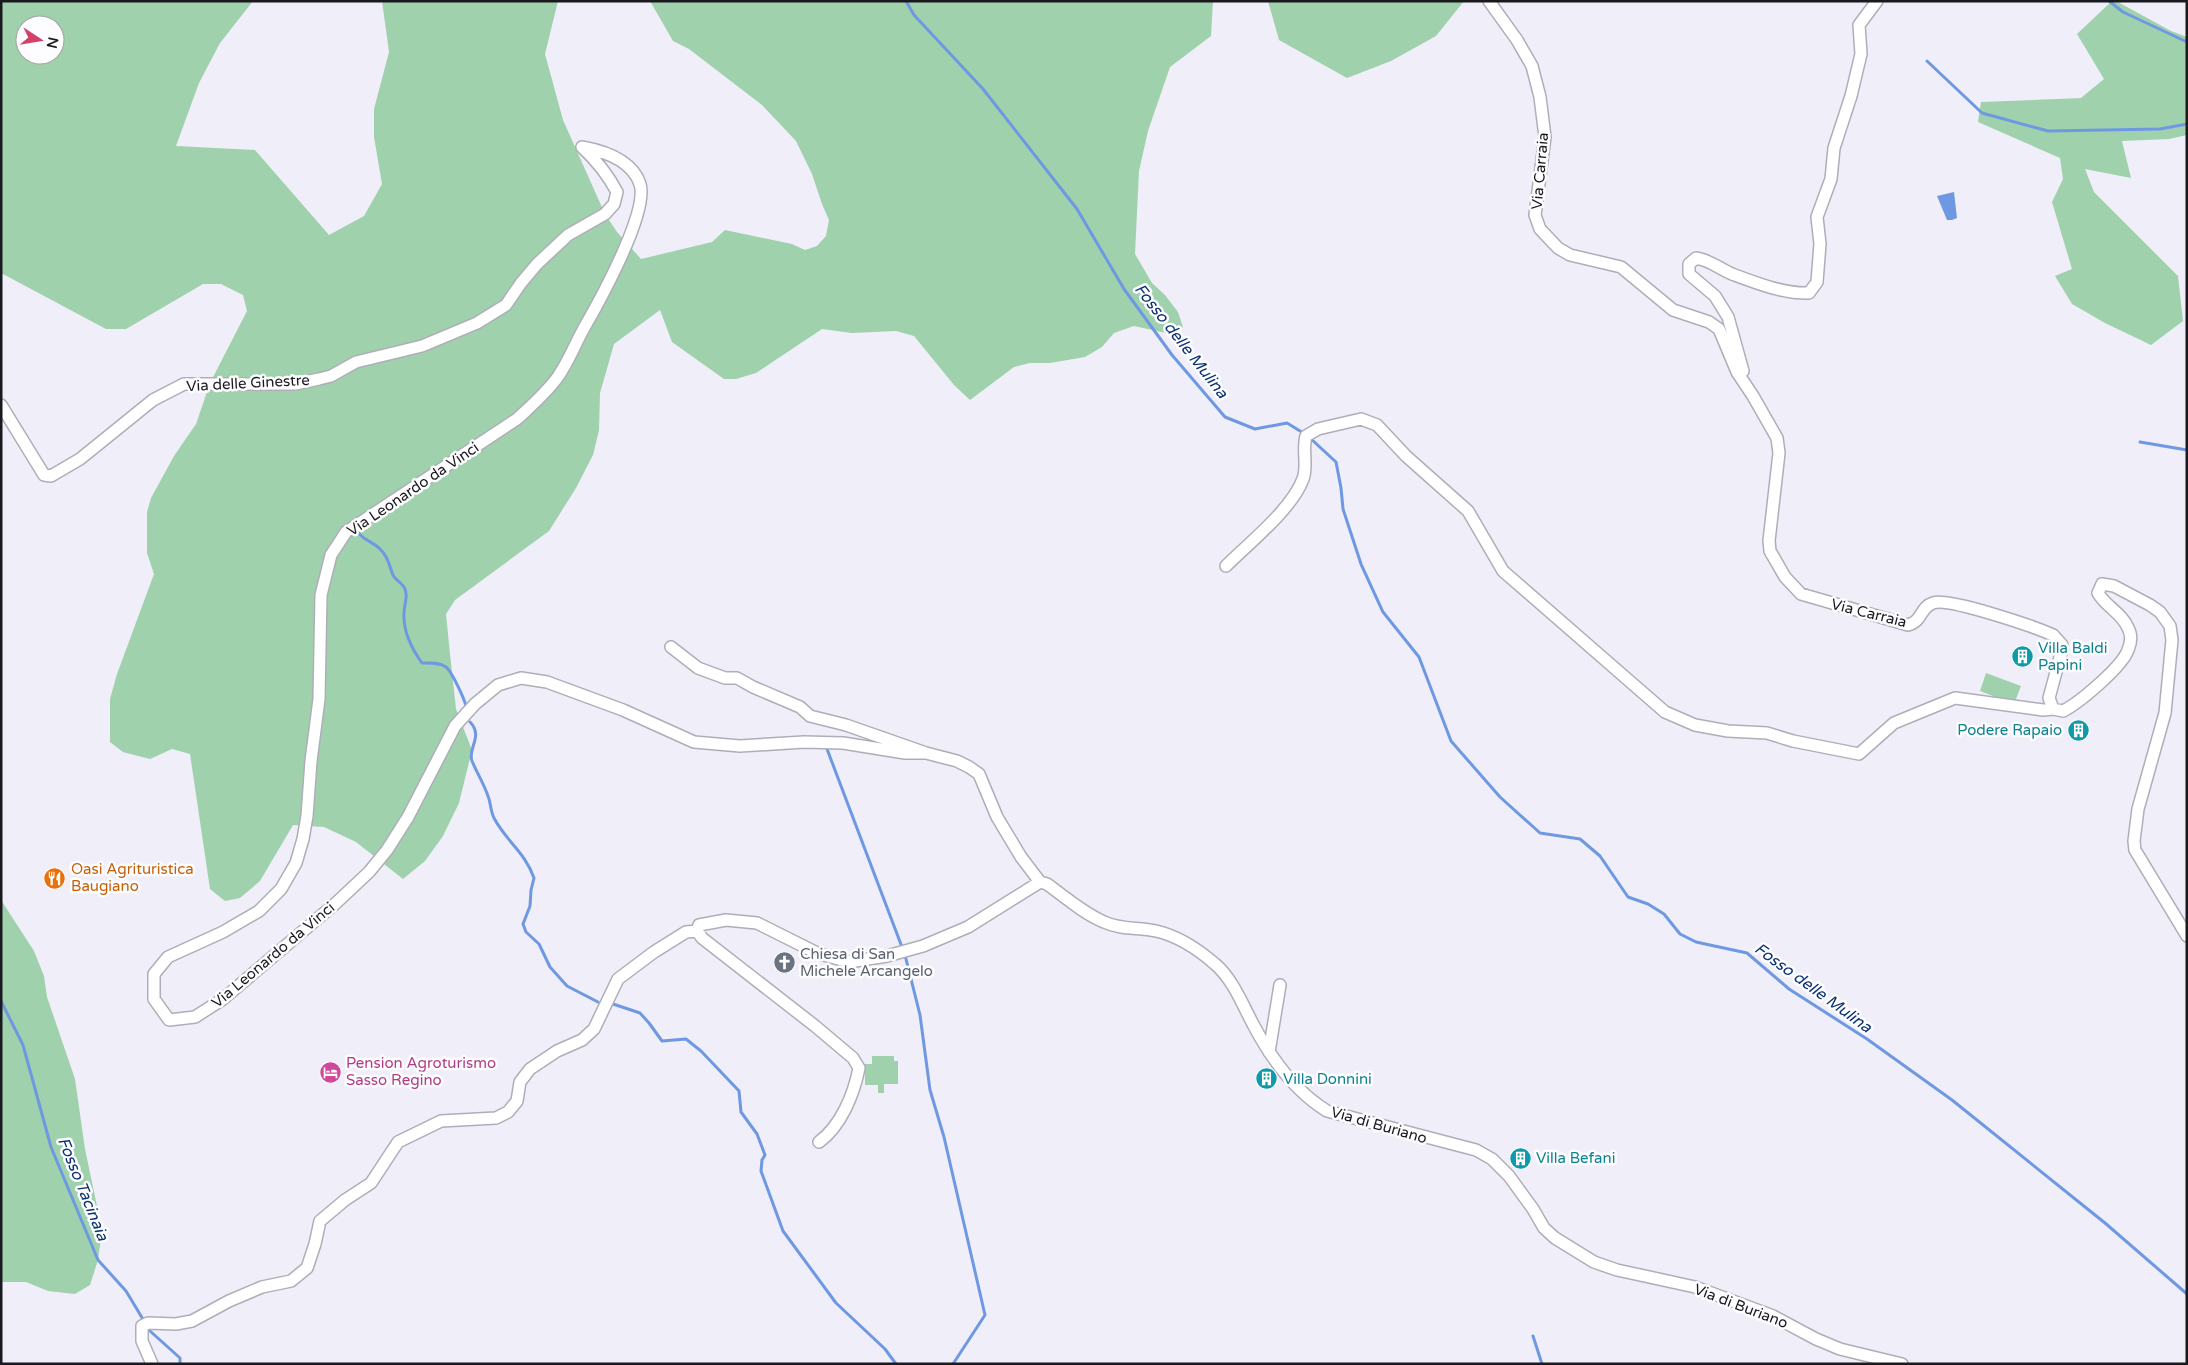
<svg xmlns="http://www.w3.org/2000/svg" width="2188" height="1365" viewBox="0 0 2188 1365" font-family="'Varela Round',sans-serif">
	<rect width="100%" height="100%" fill="#efeef9"/>
	<path fill="#a0d1ad" fill-rule="evenodd" d="M1,1H253L220,43L199,83L176,146L255,150L329,235L364,216L382,184L374,137V109L389,52L382,1H558L545,54L563,120L605,214L617,232L641,259L712,242L725,230L792,244L805,250L817,246L826,236L829,220L822,204L812,174L796,141L762,105L689,49L673,41L650,1H1213L1211,36L1170,67L1148,131L1139,171L1135,254L1152,283L1165,295L1178,312L1183,327L1171,334L1134,326L1114,333L1102,347L1085,357L1050,363H1030L1014,367L970,400L954,385L914,336L896,331L852,333L822,329L756,373L736,379H724L672,342L660,310L614,344L600,393L599,430L593,455L576,488L549,531L455,600L446,614L450,654L456,709L472,750L459,803L443,836L425,861L403,879L356,842L324,827L293,825L260,881L240,898L225,901L210,889L190,754L172,749L150,759L123,752L110,742V699L117,674L154,574L147,553V512L151,498L174,456L196,424L210,383L247,311L243,295L221,284H203L126,329H106L1,273ZM25,25H55V55H25Z
		M1268,1H1464L1436,36L1391,61L1347,78L1279,40Z
		M2112,1H2116L2171,31L2187,37V135L2169,139L2122,141L2131,178L2085,169L2094,192L2178,276L2183,321L2151,345L2105,323L2072,304L2055,276L2072,269L2052,202L2063,179L2060,158L1978,122L1981,102L2081,98L2104,79L2077,34Z
		M1986,673L2021,686L2014,704L1980,691Z
		M1,900L34,951L44,976L47,997L75,1079L85,1149L102,1230L98,1260L90,1285L75,1294L48,1291L26,1282H1Z
		M872,1056H894V1061H898V1084H884V1093H878V1085H865V1064H872Z"/>
	<path fill="#6e99e2" d="M1954,192L1957,218L1952,220H1947L1937,196Z"/>
	<g fill="none" stroke-linecap="round" stroke-linejoin="round">
		<path stroke="#6e99e2" stroke-width="3" d="M906,1L914,15L983,89L1077,209L1124,289L1172,355L1225,417L1255,429L1287,423L1305,434
			M2109,1L2123,12L2187,42
			M1927,61L1982,113L2048,131L2160,129L2187,124
			M1310,438L1336,462L1341,488L1343,509L1361,564L1383,612L1419,657L1451,741L1500,797L1540,833L1580,839L1600,856L1628,897L1648,904L1664,914L1680,934L1696,942L1747,953L1789,989L1867,1039L1952,1100L2105,1223L2187,1294
			M2140,442L2187,450
			M358,532C364,541 372,541 379,548C388,556 389,565 393,575C395,580 401,582 404,587C409,595 404,604 404,613C403,631 412,649 422,663C430,663 439,662 446,667C452,672 464,698 466,706
			M470,722C484,736 467,749 472,761C477,773 484,784 488,796C491,803 490,810 494,818C506,841 525,852 534,878L531,890L530,906L523,924L526,932L539,944L550,967L567,986L598,1002
			M827,749L905,955L920,1015L930,1090L944,1137L985,1315L953,1364
			M1,1001L23,1045L51,1147L98,1260L126,1291L150,1331L180,1358V1364
			M613,1004L640,1013L649,1023L662,1041L686,1039L701,1051L739,1091L741,1112L757,1134L765,1155L762,1160L761,1171L783,1231L836,1303L885,1349L896,1364
			M1533,1336L1542,1364"/>
		<defs>
			<path id="minor" d="M1489,1L1517,40L1532,66L1540,97L1545,137L1535,215L1540,229L1558,248L1570,255L1621,267L1673,310L1709,322L1719,329L1737,372L1753,396L1777,438L1779,453L1769,541L1770,551L1785,577L1801,594L1908,625C1923,621 1920,607 1933,603C1948,597 2035,627 2053,635L2062,645V650L2049,698L2053,709L2063,711C2079,703 2122,667 2128,650C2131,643 2132,635 2128,628C2122,613 2106,607 2098,593L2102,584L2114,586L2150,605L2160,612L2170,626L2172,640L2165,713L2138,809L2134,841L2135,850L2187,936
				M582,147C604,151 632,160 640,184C649,212 599,302 584,328C575,344 568,363 557,378C545,394 531,406 517,419L346,532L331,555L321,595L319,699L311,761L307,816L303,839L296,863L281,889L259,911L223,932L168,957L154,974V999L169,1020L195,1017L223,999L336,903L369,872L387,850L408,817L455,726L475,704L498,685L521,678L547,682L623,710L694,742L740,746L804,742L843,743L905,753H926
				M1743,371L1728,317L1715,296L1689,274V264L1696,258C1710,260 1720,269 1732,274C1756,283 1784,294 1809,293L1817,282L1820,244L1817,217L1831,179L1834,148L1851,96L1861,54L1859,25L1877,1
				M1,405L44,475L51,476L80,459L153,400L184,384H295L319,379L331,376L356,362L422,346L477,323L506,305L521,283L537,264L568,235L605,214L614,204L617,192C608,175 596,160 582,147
				M1226,566C1249,543 1292,509 1303,479C1308,466 1302,450 1306,436L1318,429L1361,419L1377,425L1406,456L1468,511L1503,571L1665,712L1695,725L1728,731L1767,733L1793,741L1859,754L1894,723L1955,698L2043,710L2053,709
				M671,647L698,668L725,678H737L753,687L800,707L810,716L846,725L926,753L957,761L969,767L979,774L997,817L1021,857L1040,882L1047,884C1065,897 1083,913 1104,922C1121,930 1139,927 1156,931C1178,936 1199,950 1215,964C1233,979 1243,1006 1254,1026C1271,1058 1296,1092 1327,1111L1476,1150L1492,1159L1509,1176L1533,1209L1544,1228L1555,1238L1594,1262L1617,1270L1695,1287L1773,1316L1816,1339L1840,1349L1902,1364
				M697,931L699,925L726,920L757,923L817,953L849,962L887,956L923,946L968,927L1040,882
				M697,931L702,938L815,1026L853,1058L859,1068C854,1094 841,1126 819,1142
				M1269,1052L1280,985
				M152,1364L142,1341V1326L148,1323L176,1324L192,1321L229,1301L262,1287L291,1281L307,1268L315,1244L320,1221L345,1200L371,1183L398,1142L441,1121L496,1118L508,1112L517,1101L520,1082L530,1069L557,1051L582,1040L594,1029L618,979L654,952L686,932L697,931"/>
		</defs>
		<use href="#minor" stroke="#afaeb8" stroke-width="14"/>
		<use href="#minor" stroke="#fff" stroke-width="11"/>
	</g>
	<defs>
		<symbol id="building-disc" viewBox="-11 -11 22 22"><circle r="9.5" fill="#0f9aa8" stroke="#fdfdff"/><path d="M-4-6H4V6H1V3H-1V6H-4ZM-2.5-4.3h1.7v1.8h-1.7ZM.8-4.3h1.7v1.8H.8ZM-2.5-1h1.7V.8h-1.7ZM.8-1h1.7V.8H.8Z" fill="#fff"/></symbol>
		<symbol id="restaurant-disc" viewBox="-11 -11 22 22"><circle r="9.5" fill="#e8710a" stroke="#fdfdff"/><path d="M-5-6h1v4h1v-4h1v4h1v-4h1v5L-1.5 .5V6h-2V.5L-5-1ZM5-6V6H3V1.5H1.5Q1.5-4 5-6Z" fill="#fff"/></symbol>
		<symbol id="church-disc" viewBox="-11 -11 22 22"><circle r="9.5" fill="#6b7280" stroke="#fdfdff"/><path d="M-1.2-6h2.4v3.5h3.3v2.4h-3.3V6h-2.4V-.1h-3.3v-2.4h3.3Z" fill="#fff"/></symbol>
		<symbol id="hotel-disc" viewBox="-11 -11 22 22"><circle r="9.5" fill="#d1479c" stroke="#fdfdff"/><path d="M-6-4.5h1.5V1H6V5H4.5V3h-9V5H-6ZM-4 0a1.8 1.8 0 1 1 3.6 0ZM.5 0V-2.5h3Q6-2.5 6 0Z" fill="#fff"/></symbol>
	</defs>
	<g fill-rule="evenodd">
		<use href="#building-disc" x="2010" y="644" width="25" height="25"/>
		<use href="#building-disc" x="2066" y="718" width="25" height="25"/>
		<use href="#restaurant-disc" x="42" y="866" width="25" height="25"/>
		<use href="#church-disc" x="772" y="950" width="25" height="25"/>
		<use href="#hotel-disc" x="318" y="1060" width="25" height="25"/>
		<use href="#building-disc" x="1254" y="1066" width="25" height="25"/>
		<use href="#building-disc" x="1508" y="1146" width="25" height="25"/>
	</g>
	<g text-anchor="middle" dominant-baseline="central" stroke-width="5" stroke-linejoin="round" paint-order="stroke">
		<g font-size="15" fill="#1a1a1e" stroke="#fdfdff">
			<text transform="translate(1540 171) rotate(-85)">Via Carraia</text>
			<text transform="translate(248 383) rotate(-3)">Via delle Ginestre</text>
			<text transform="translate(413 489) rotate(-34)">Via Leonardo da Vinci</text>
			<text transform="translate(1869 613) rotate(14)">Via Carraia</text>
			<text transform="translate(273 955) rotate(-40)">Via Leonardo da Vinci</text>
			<text transform="translate(1379 1125) rotate(16)">Via di Buriano</text>
			<text transform="translate(1741 1306) rotate(21)">Via di Buriano</text>
		</g>
		<g font-size="15" fill="#0d838f" stroke="#fdfdff" text-anchor="start">
			<text x="2038" y="648">Villa Baldi<tspan x="2038" dy="17">Papini</tspan></text>
			<text x="2062" y="730" text-anchor="end">Podere Rapaio</text>
			<text x="1283" y="1079">Villa Donnini</text>
			<text x="1536" y="1158">Villa Befani</text>
		</g>
		<g font-size="15" fill="#c56008" stroke="#fdfdff" text-anchor="start">
			<text x="71" y="869">Oasi Agrituristica<tspan x="71" dy="17">Baugiano</tspan></text>
		</g>
		<g font-size="15" fill="#5b616d" stroke="#fdfdff" text-anchor="start">
			<text x="800" y="954">Chiesa di San<tspan x="800" dy="17">Michele Arcangelo</tspan></text>
		</g>
		<g font-size="15" fill="#b23c85" stroke="#fdfdff" text-anchor="start">
			<text x="346" y="1063">Pension Agroturismo<tspan x="346" dy="17">Sasso Regino</tspan></text>
		</g>
		<g font-size="16" font-style="italic" fill="#0b3272" stroke="#fdfdff">
			<text transform="translate(1181 341) rotate(52)">Fosso delle Mulina</text>
			<text transform="translate(1813 988) rotate(36)">Fosso delle Mulina</text>
			<text transform="translate(83 1189) rotate(68)">Fosso Tacinaia</text>
		</g>
	</g>
	<rect width="2188" height="1365" fill="none" stroke="#1a1a1e" stroke-width="5"/>
	<g transform="translate(40 40) rotate(102)"><circle r="24" fill="#fdfdff" stroke="#a2a2a5"/>
	<path d="M0-4L9 19L0 12L-9 19Z" fill="#d14269"/>
	<text y="-8" font-size="14" font-weight="bold" text-anchor="middle" fill="#1a1a1e">N</text>
	</g>
</svg>
